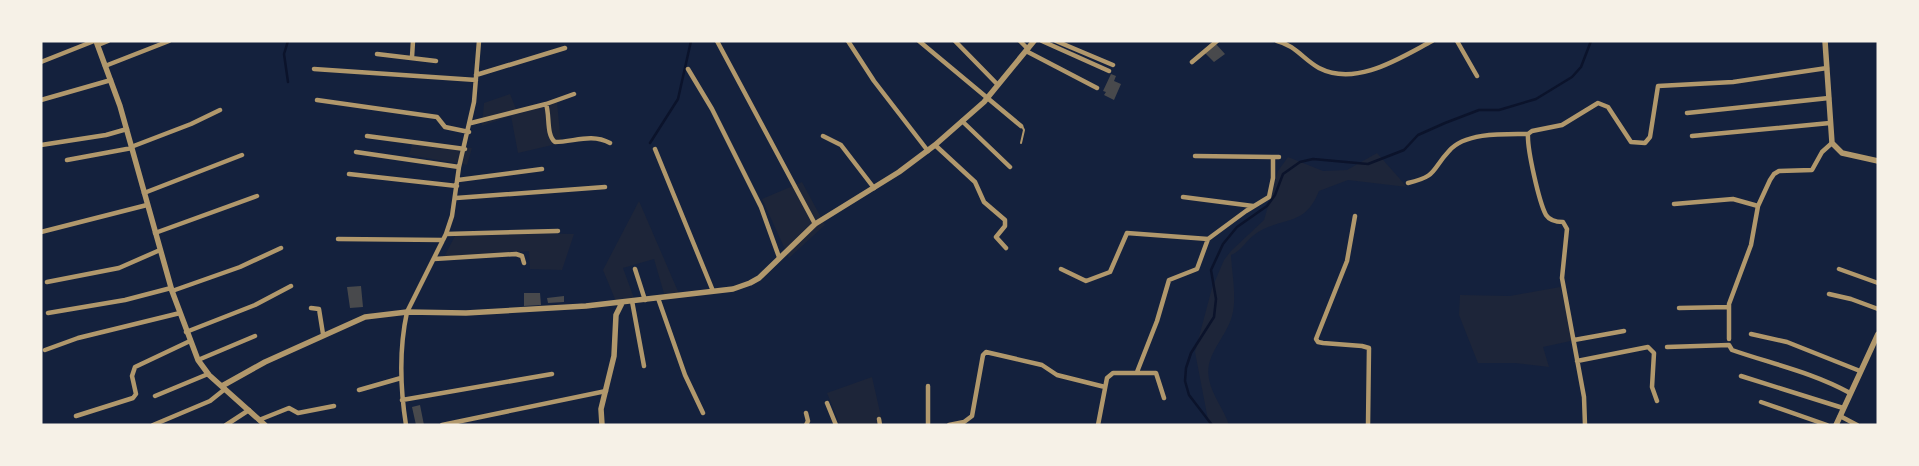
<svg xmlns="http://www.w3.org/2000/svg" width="1919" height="466" viewBox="0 0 1919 466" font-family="'Nunito Sans',sans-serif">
	<rect width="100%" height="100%" fill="#14213d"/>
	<path fill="#1d2539" d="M510,94L518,114L557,102L561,143L518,153L511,116L482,126L484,103Z
		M413,141L472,148L467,165L409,155Z
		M1377,153L1407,187L1348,180L1319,191C1304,229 1281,215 1254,235C1246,241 1240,252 1231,255C1232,274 1237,298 1232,316C1226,338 1204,355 1209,379C1212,396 1224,409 1229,425H1209L1195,352L1212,288L1224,260L1231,251L1264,220L1278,171L1288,157L1323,171L1347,170Z
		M802,182L825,225L789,258L762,199Z
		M639,201L680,296L665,297L654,259L623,268L635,301L617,304L603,270Z
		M522,233L574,234L562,270L530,269L529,251L443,259L456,234Z
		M1560,287L1575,340L1543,347L1549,367L1515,363H1478L1459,315L1460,295L1510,296Z
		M872,377L882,421L871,425H840L827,393Z"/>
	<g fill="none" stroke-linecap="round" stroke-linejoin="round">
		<path stroke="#0b132b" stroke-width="2.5" d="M288,82L284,54L288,41
			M650,143L678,99L691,41
			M1212,425L1189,395L1185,381L1186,368L1191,353L1214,317L1216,299L1211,270L1223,244L1237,227L1267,206L1275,195L1283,174L1300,162L1313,159L1368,164L1404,150L1418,135L1445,123L1479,110H1499L1536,99L1572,77L1581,67L1591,41"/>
	</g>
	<path fill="#48494c" d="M1216,44L1225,54L1214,62L1205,53Z
		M1111,74L1116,76L1114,81L1121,84L1114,100L1104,95L1106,92L1103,91Z
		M361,286L363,307L350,308L347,287Z
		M524,293H540L541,305L524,306Z
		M564,296V302L548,303L547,298Z
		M420,405L424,425H416L412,407Z"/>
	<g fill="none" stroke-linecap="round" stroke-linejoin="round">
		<path stroke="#b1986c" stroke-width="2" d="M1021,143L1024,130L1022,126"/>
		<path stroke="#b1986c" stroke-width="4.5" d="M717,41L815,224
			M848,41L874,81L928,151
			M919,41L1021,126
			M955,41L998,85
			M1020,41L1028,49
			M1042,41L1109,71
			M1056,41L1113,65
			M1277,41C1295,45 1304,60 1319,68C1356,87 1400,58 1432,41
			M1457,41L1477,76
			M98,45L108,41
			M1026,51L1097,88
			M377,54L436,61
			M412,57L413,41
			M41,62L94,41
			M1192,62L1217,41
			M105,66L169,41
			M314,69L476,80
			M688,69L712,109L761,207L779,257
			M476,75L565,48
			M41,100L111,80
			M317,100L437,117L445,127L469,132
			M546,104C550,115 546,135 555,142C574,142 591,133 610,143
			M1687,113L1829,98
			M962,121L1010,167
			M471,123L546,104L574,94
			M1528,134L1532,131L1562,125L1598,103L1608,107L1631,142L1645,143L1650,137L1658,86L1733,82L1827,68
			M1528,134C1527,149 1539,202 1546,215C1550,221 1556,222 1563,222L1567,229L1562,278L1584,397L1585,425
			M367,136L465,149
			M823,136L841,145L874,188
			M1692,136L1830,123
			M41,145L106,135L127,129
			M935,145L975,182L984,202L1005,220V226L996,237L1006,248
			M131,147L191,124L220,110
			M655,149L713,291
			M356,152L459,167
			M1195,156L1279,157
			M67,160L132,148
			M349,174L457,186
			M458,180L542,169
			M1408,183C1438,176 1431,170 1449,151C1465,132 1505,134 1528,134
			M144,193L242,155
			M1183,197L1253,206
			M456,198L605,187
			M1674,204L1733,199L1758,206
			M1355,216L1347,261L1316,339L1318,342L1323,343L1362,346L1369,348L1368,425
			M41,232L147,205
			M155,233L257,196
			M446,234L558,231
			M338,239L443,240
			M434,259L516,254L522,256L524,263
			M635,269L645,300
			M1061,269L1086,281L1110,272L1127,233L1208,239
			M1839,269L1878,283
			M47,282L119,268L160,250
			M172,291L240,267L281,248
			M1829,294L1851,299L1878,309
			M658,298L685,375L703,413
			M632,301L644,366
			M311,308L319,309L323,334
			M1679,308L1729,307
			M48,313L125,300L171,288
			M186,332L255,305L291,286
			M1751,334L1787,342L1860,371
			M1729,339V304L1751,245L1758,206L1770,180L1774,174L1779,171L1812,170L1822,152L1832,143
			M1574,340L1624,331
			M1667,347L1729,345L1732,350C1772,364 1812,372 1850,393
			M45,350L78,338L180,313
			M198,360L255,336
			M1577,361L1648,347L1654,353L1652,387L1657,401
			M1137,372L1157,321L1169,280L1197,269L1208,239L1246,211L1269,197L1273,178V158
			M1741,376L1843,408
			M359,390L401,378
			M155,396L208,374
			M402,400L552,374
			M1761,402L1827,425
			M827,403L836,425
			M806,413L808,421L806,425
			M76,416L133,398L136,394L132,376L135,367L190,341
			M1840,416L1857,425
			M879,419L880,425
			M259,420L289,408L298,413L334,406
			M153,425L210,401L225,389
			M226,425L249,410
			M406,425C400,387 399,349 407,312L446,234L452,216L459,167L474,102L479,41
			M442,425L606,391
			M928,425V386
			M949,425L964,422L972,416L983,355L986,352L1042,365L1057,375L1105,387
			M1098,425L1107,378L1113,373H1156L1164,398"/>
		<path stroke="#b1986c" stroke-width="5.5" d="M96,41L120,106L172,291L198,360L209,375L265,425
			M1825,41L1832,143L1842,153L1878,161
			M222,386L265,362L365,317L407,312L466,313L586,306L733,289L750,283L759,278L815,224L899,172L935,145L984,102L1034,41
			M602,425L601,409L614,356L616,315L622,303
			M1836,425L1878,334"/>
	</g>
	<rect width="1919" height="466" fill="none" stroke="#f6f1e7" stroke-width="85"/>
</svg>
